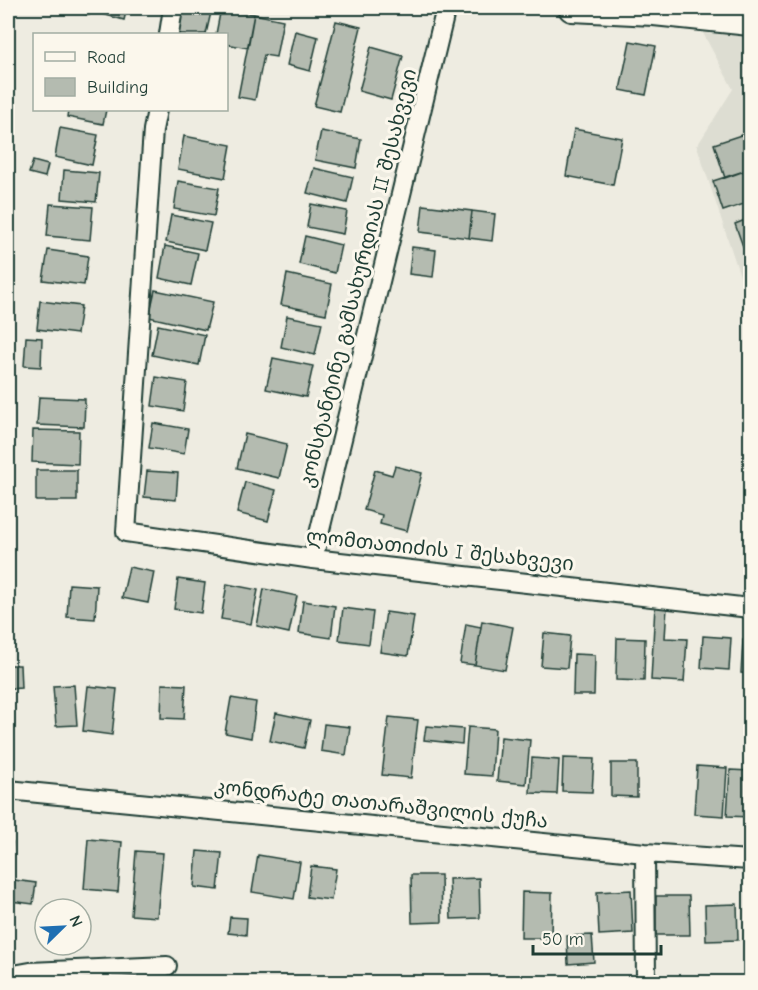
<svg xmlns="http://www.w3.org/2000/svg" width="758" height="990" viewBox="0 0 758 990" font-family="'Comic Neue','Noto Sans Georgian',sans-serif">
	<rect width="100%" height="100%" fill="#eeece1"/>
	<filter id="ink" filterUnits="userSpaceOnUse"><feTurbulence type="fractalNoise" baseFrequency=".0167" numOctaves="2"/><feDisplacementMap in="SourceGraphic" scale="12" xChannelSelector="R" yChannelSelector="G"/><feConvolveMatrix kernelMatrix="1 2 1 2 8 2 1 2 1" color-interpolation-filters="sRGB"/></filter>
	<g filter="url(#ink)">
		<path fill="#ddddd2" d="M703,33L750,37V306L697,146L733,89Z"/>
		<path fill="#b4bbb0" stroke="#1f3d34" stroke-width="1.5" d="M62,8H91L89,15Z
			M96,8H127L124,20L95,12Z
			M180,8H212L206,34H174Z
			M221,8L254,14L248,48L226,44V34H216Z
			M254,14L283,20L276,57L264,55L255,100L238,97Z
			M336,21L361,27L340,112L314,106Z
			M295,31L318,37L310,71L287,65Z
			M630,41L656,46L646,95L620,90Z
			M371,47L403,56L391,100L359,91Z
			M68,110H106L103,124L67,117Z
			M60,128L98,135L92,165L55,157Z
			M574,129L622,138L613,185L566,176Z
			M321,131L361,139L356,168L315,160Z
			M750,132V169L725,178L714,144Z
			M184,136L231,145L225,178L178,169Z
			M33,161L48,165L45,177L29,173Z
			M314,168L353,177L347,203L307,193Z
			M750,169V202L723,211L713,181Z
			M64,170L99,173L96,202L62,199Z
			M178,181L219,188L214,216L174,209Z
			M50,204L93,207L90,240L47,236Z
			M311,204L347,211L343,234L307,227Z
			M423,205L472,211L469,238L420,232Z
			M472,211L495,214L492,241L469,238Z
			M171,215L211,223L205,250L166,242Z
			M750,218V266L735,224Z
			M305,236L341,245L335,273L299,264Z
			M165,246L198,253L191,285L159,278Z
			M412,247L436,250L433,277L409,274Z
			M48,250L88,256L84,285L43,280Z
			M287,274L332,284L326,314L281,305Z
			M155,290L213,302L206,330L149,317Z
			M40,301L81,306L77,334L37,329Z
			M287,316L322,323L315,355L281,347Z
			M158,325L205,335L199,365L152,355Z
			M26,337L42,338L41,367L24,366Z
			M273,358L313,366L306,397L266,389Z
			M156,377L187,382L183,411L152,406Z
			M39,397L85,399L84,427L37,425Z
			M153,423L188,429L184,454L149,448Z
			M33,430L79,431L78,464L32,462Z
			M245,434L287,444L279,478L237,468Z
			M395,466L422,473L407,531L380,524L382,515L364,510L375,470L392,475Z
			M36,470H77V501H36Z
			M147,471L178,473L176,500L144,497Z
			M245,482L276,490L268,521L237,513Z
			M129,567L154,572L148,603L122,598Z
			M178,579L205,583L201,613L174,609Z
			M69,584L97,586L95,619L67,617Z
			M227,584L258,590L251,624L221,619Z
			M264,589L297,596L289,633L257,626Z
			M303,601L335,606L331,638L299,633Z
			M655,606L667,607L665,638L687,639L684,682L651,680Z
			M343,608L373,612L369,644L339,640Z
			M386,612L414,616L408,656L380,652Z
			M482,621L513,627L505,670L475,665Z
			M466,624L481,627L475,665L460,663Z
			M544,633L570,636L567,668L541,666Z
			M703,636L731,638L729,670L701,668Z
			M617,638L645,639L644,681L616,680Z
			M743,640H750V674L741,673Z
			M574,654L595,655L594,695H573Z
			M8,665H20L21,688L8,689Z
			M162,684L186,685L184,719L161,718Z
			M74,685L77,725L56,726L53,686Z
			M88,686L117,689L112,735L83,731Z
			M231,698L256,702L251,738L225,733Z
			M276,713L310,720L304,748L270,741Z
			M389,717L418,720L411,778L382,775Z
			M324,724L350,727L346,755L321,751Z
			M426,726L463,729L462,744L424,740Z
			M468,727L495,729L492,776L464,774Z
			M501,737L530,740L526,784L497,781Z
			M532,758L559,760L557,794L530,793Z
			M563,758L594,759L592,792L562,791Z
			M611,763H637V797L611,796Z
			M697,766L727,768L724,816L694,814Z
			M730,770L750,771V817L727,816Z
			M88,839L122,842L118,892L84,889Z
			M8,842H12L9,877H8Z
			M136,851L163,853L157,917L131,915Z
			M197,851L222,853L218,890L194,887Z
			M258,855L300,862L294,899L252,892Z
			M311,866L336,869L331,900L307,897Z
			M411,875H441L442,922L412,923Z
			M479,878L480,918L451,919L449,879Z
			M14,880L36,883L33,904L11,901Z
			M631,890L633,933L599,935L597,892Z
			M522,892L552,893L551,938H521Z
			M656,896H689L690,935H656Z
			M749,903H750V956H749Z
			M737,904L738,940L706,941L705,905Z
			M230,917L247,918L246,935L228,933Z
			M592,935L594,962L568,964L567,936Z
			M155,964L156,982H100V976Z"/>
		<g fill="none" stroke-linecap="round" stroke-linejoin="round">
			<defs>
				<path id="minor" d="M169,34L173,8
					M157,110L153,130L126,532L313,559L750,608
					M313,559L446,8
					M8,790L645,853L750,860
					M645,853L646,982
					M8,976L30,972L167,966"/>
				<path id="secondary" d="M572,8L654,12L750,22"/>
			</defs>
			<use href="#minor" stroke="#1f3d34" stroke-width="22"/>
			<use href="#secondary" stroke="#1f3d34" stroke-width="30"/>
			<use href="#minor" stroke="#fbf7ec" stroke-width="18"/>
			<use href="#secondary" stroke="#fbf7ec" stroke-width="26"/>
		</g>
	</g>
	<g text-anchor="middle" dominant-baseline="central" stroke-width="6" stroke-linejoin="round" paint-order="stroke">
		<g font-size="20" fill="#1f3d34" stroke="#fbf7ec">
			<text transform="translate(358 278) rotate(-76)">კონსტანტინე გამსახურდიას II შესახვევი</text>
			<text transform="translate(440 550) rotate(6)">ლომთათიძის I შესახვევი</text>
			<text transform="translate(381 804) rotate(6)">კონდრატე თათარაშვილის ქუჩა</text>
		</g>
	</g>
	<rect width="758" height="990" fill="none" stroke="#fbf7ec" stroke-width="30"/>
	<rect x="15" y="15" width="728" height="960" fill="none" stroke="#1f3d34" stroke-width="2" filter="url(#ink)"/>
	<rect x="33" y="33" width="195" height="78" fill="#fbf7ec" stroke="#a3ada2" stroke-width="1.5"/>
	<rect x="45" y="52" width="30" height="9" fill="#fbf7ec" stroke="#a3ada2" stroke-width="1.5"/>
	<text x="87" y="63" font-size="18" fill="#1f3d34">Road</text>
	<rect x="45" y="78" width="30" height="18" fill="#b4bbb0" stroke="#a3ada2" stroke-width="1.5"/>
	<text x="87" y="93" font-size="18" fill="#1f3d34">Building</text>
	<g transform="translate(63 927) rotate(66)"><circle r="28" fill="#fbf7ec" stroke="#a3ada2" stroke-width="1.5"/>
	<path d="M0-4.5L10 22L0 15L-10 22Z" fill="#1f6fb2"/>
	<text y="-9" font-size="16" font-weight="bold" text-anchor="middle" fill="#1f3d34">N</text>
	</g>
	<path d="M533 945v9h128v-9" fill="none" stroke="#1f3d34" stroke-width="3"/>
	<text x="542" y="945" font-size="18" fill="#1f3d34" stroke="#fbf7ec" stroke-width="4.5" paint-order="stroke">50 m</text>
</svg>
